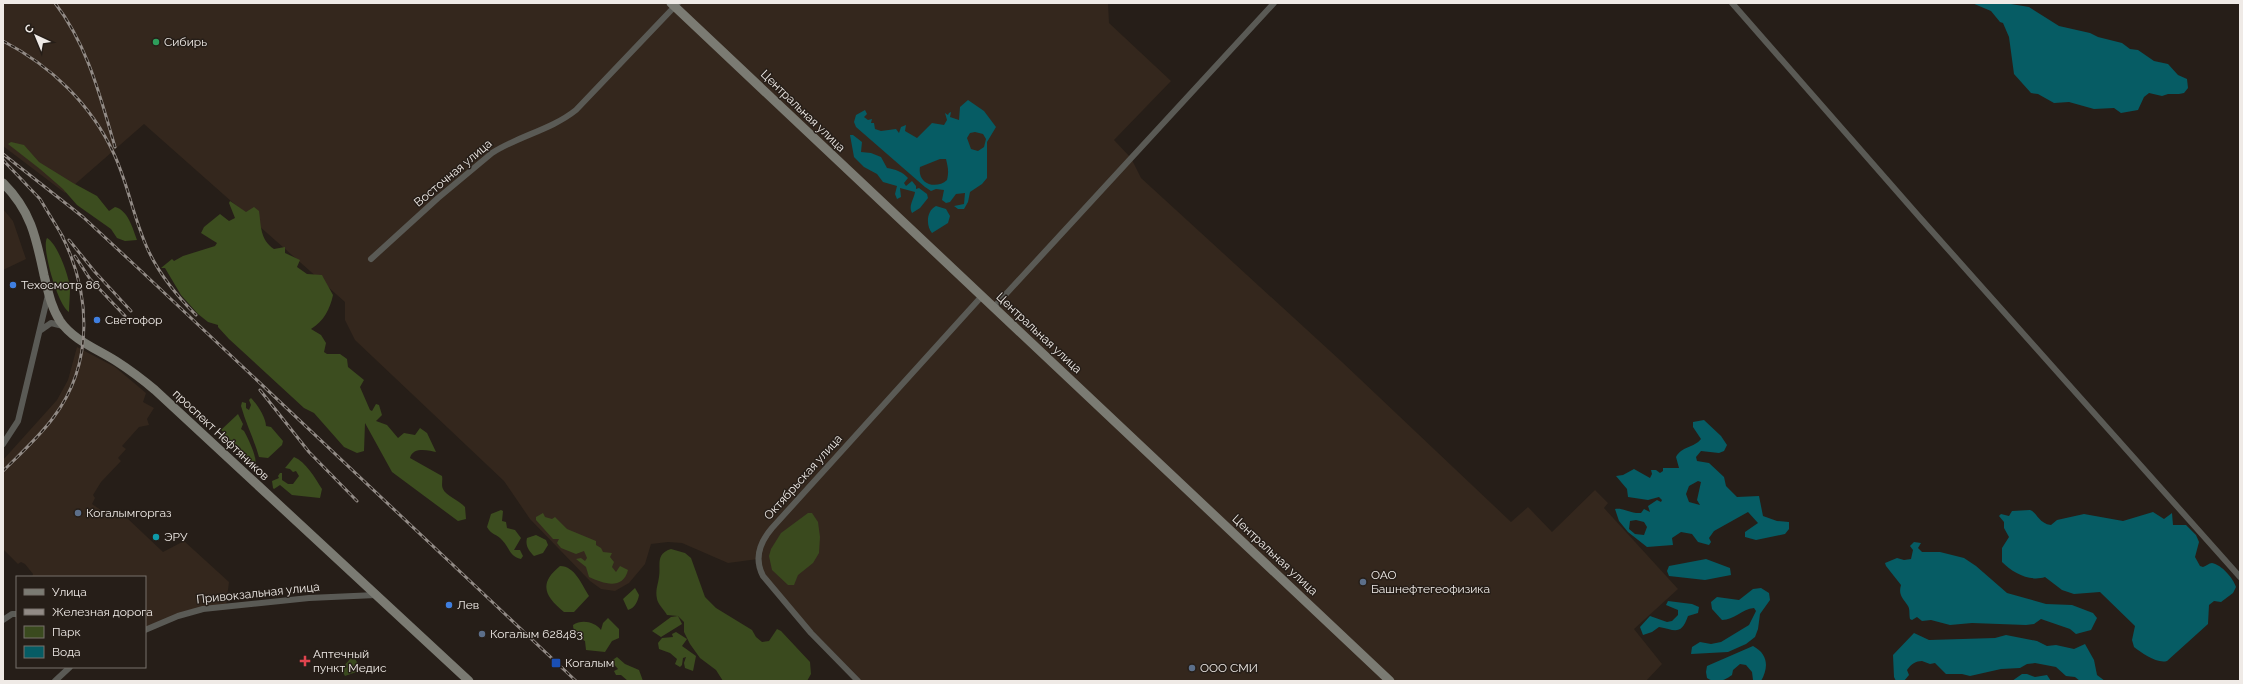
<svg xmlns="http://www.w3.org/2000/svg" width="2243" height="684" viewBox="0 0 2243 684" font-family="Raleway,sans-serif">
	<rect width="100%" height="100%" fill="#261e18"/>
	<path fill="#34271d" d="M3,3H1108L1109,23L1171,81L1114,140L1131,158L1141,178L1342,362L1511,522L1528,507L1552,532L1595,490L1608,503L1604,508L1678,589L1634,629L1662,664L1646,681H858L768,583L758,559L728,563L682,543L668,542L651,544L645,564L629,583L615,591L601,589L590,581L530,519L504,481L355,340L345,320V302L144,124L65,193L3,146Z
		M3,209L13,221L26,259L3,270Z
		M77,347L115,367L146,393L143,402L154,408L147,419L149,425L139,427L122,446L126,449L118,458L121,461L101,482L93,495L95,498L92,504L105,513L115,510L127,518L163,552L184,541L229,582L226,606L203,609L145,630V577H32L33,574L25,564L21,562L18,564L3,549V460L57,400L68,380Z"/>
	<path fill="#3a4a1e" d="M808,513H812L818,522L820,537L819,553L813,563L798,575L794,585H788L772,570L769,556L771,549L781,533Z
		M671,549L685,553L691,558L705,597L716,608L752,630L756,637L762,642L769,641L777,629L781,631L810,662L811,674L807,681H723L716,670L700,658L690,644L684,632V622L678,616L667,615C664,610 658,604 657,599C655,590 658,585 659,577C661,565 655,554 671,549Z
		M351,658L355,659L362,670L345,676L341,669Z"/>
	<path fill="#3c4d1f" d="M11,142L24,145L39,162L73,183L97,196L109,211L115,207C128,210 133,229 137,240L125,241L117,238L111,229L77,205L63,189L40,169L8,144Z
		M230,201L246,212L254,207L259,211C261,225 260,240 274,249L285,247V253L300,260L297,267L307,274L322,275L323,277L333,295C330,309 324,321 311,329L321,335L326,343L324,352L327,354H340L347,359L348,367L364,380L360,387L370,410L372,411L376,404L379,405L382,415L376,421L387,425L398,438L404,433L415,435L420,428L427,433L436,452C430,451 413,446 410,458L442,476C443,480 441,485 443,489C445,495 460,501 465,507L466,519L458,521L392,472L365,423L364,451L357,453L344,447L314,413L304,408L229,339L218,327V325L208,322L198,314L181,295L165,268H161L172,259L174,261L183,256L215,246L217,243L201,233L204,227L220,214L229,221L235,218L229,203Z
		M47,238C57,243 69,276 70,288C70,296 69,305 69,312C58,306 41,247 47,238Z
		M251,398C257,404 266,418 266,426L271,427L283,441L282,445L268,458L259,457C254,439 246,424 241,406L242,402L246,403V408L249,410L251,405L249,400Z
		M238,414L243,424L241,429L244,431C248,438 258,459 255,464L247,463L241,451L228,445L223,438L225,433L221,430Z
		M294,457C306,462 315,478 322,489L320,498L292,495L280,485L274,489L273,488L272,481L279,478L278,476L280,473H282V480L288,484H293L299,476L296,471L293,472L290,469L285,468Z
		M501,510L503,511L502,521L506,522L507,528L515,530L521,538L514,550H520L523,556L521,559C509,556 510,548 502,540C497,534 491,535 487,527L491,514Z
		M543,513L545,517L552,519L555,517L567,529L596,541V545L601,548L603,552L612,553L610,557L614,562L612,567L616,572L620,566L628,570C623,590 604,584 589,577L586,567L576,559L581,558L585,561L587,558L584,551L576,554L561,548L557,543L559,539H553L536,520V517Z
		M536,535L546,540L548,545L543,553L534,556C529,551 525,546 527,538Z
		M560,566C575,566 582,585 589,596L574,612H564C545,596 538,584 560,566Z
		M635,588L639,595C638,601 635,608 628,610L623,599Z
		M678,616L682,624L661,637L652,631L671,617Z
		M608,618L619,629V638L612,641L605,652L586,650L585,641L574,635L573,625C582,619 595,622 601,630L603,623Z
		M676,632L687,639L682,646L696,656L693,671L685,668L684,663L686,657L683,658L682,665L680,667L675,664L677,659L670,653L659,649L658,643L662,638L673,637L672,634Z
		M617,657L625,664L639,670L643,681H628L621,675H616L614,671L618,669L611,661Z"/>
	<path fill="#065c64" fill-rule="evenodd" d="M1972,3H2005L2029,7L2059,26L2090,33L2098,37L2122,43L2130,49L2138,50L2154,61L2168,64L2178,75L2187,79L2188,88L2184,93L2179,94H2168L2162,96L2149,93L2144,97L2138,110L2121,113L2114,108L2094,109L2069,102L2054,103L2038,94L2031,93L2014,74L2009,37L2003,23L2000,22L1991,11Z
		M968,100L984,111L996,127L987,142V178L982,184L970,192L968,202L964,209H958L954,206L964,204L965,193L956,194L950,202L946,203L942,200L944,190L936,189L931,191L925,187L856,127L854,122L856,115L865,110L867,114L864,117L868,120L872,119L871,123H874L875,129L881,131L896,129L899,133L901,127L906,125L905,131L917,138L932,123L944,125L947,120L945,113L948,115L949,113L951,112L950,117L959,120L960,107ZM975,132L983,134L986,139L984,147L978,151L971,149L967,138L970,133ZM940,159H946C948,168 949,171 947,180C936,190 917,184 920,167Z
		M850,135H853L862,142L861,152L871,153L881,157L887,168C895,169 903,172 908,178L904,183L906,186L912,181L916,186V189L919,188L927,194L928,198L920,208L912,213C908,206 914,199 915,192L900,188L901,197L897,199L895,194L897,186L883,182L877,174L864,167L854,157Z
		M936,206L946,209L950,216L948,223L932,233C926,226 926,211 936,206Z
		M1704,420L1721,436L1727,445L1724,451L1719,453L1701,451L1696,457L1697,461L1709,463L1724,477L1726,486L1737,497L1759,496L1763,516L1777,521L1789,522V529L1785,534L1756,540L1745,537V532L1758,523L1748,512L1714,531L1709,538L1711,542L1709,545L1698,542L1692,534L1681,532L1672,538L1673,545L1647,547L1628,532L1619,521L1615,509C1623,507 1631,514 1641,513L1644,509L1650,512L1648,506L1657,500L1661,502L1662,500L1659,497L1648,500L1628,497L1627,489L1616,476L1623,475L1634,469L1650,478L1652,474L1651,470H1656L1660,473L1663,471V468H1679L1676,457C1682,446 1694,448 1701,439L1693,427V422ZM1698,481L1701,482L1697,500L1700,505L1689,502L1686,494L1689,486ZM1636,520L1644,522L1647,527L1644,535L1635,534L1629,529L1630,521Z
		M2030,510C2037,512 2038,523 2051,525L2057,520L2084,514L2123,521L2153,512L2164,519L2172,513L2173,525H2186L2196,535L2199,542L2195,557L2200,566L2203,567C2206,566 2209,563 2212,563C2222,565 2233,578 2236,587L2233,593L2221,602L2214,601L2209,605L2208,624L2167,661C2157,664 2142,653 2134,647L2132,640L2135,626L2100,592L2074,594L2062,590L2045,577C2030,582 2013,573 2002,562V548L2009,537L2004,528V522L1999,516L2001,514L2009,516L2012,511Z
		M1914,542L1921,543L1918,548L1922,552H1940L1964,558L1976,566L2007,593L2046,604L2072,605L2093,613L2097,618L2091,630L2076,634L2070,629L2041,619L2034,624L2026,625L1972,623L1950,625L1931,620L1922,621L1917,617L1912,620L1910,619C1909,614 1910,609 1908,606C1903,598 1898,595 1901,585L1886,566L1885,563L1897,558L1904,560L1911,559L1913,550L1910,546Z
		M1706,559L1730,568L1731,575L1705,580L1669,576L1667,571L1669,566Z
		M1761,588L1769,593L1770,600L1760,614L1758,629L1755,637L1746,644L1728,652L1691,654L1692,647L1700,642L1711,644L1721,642L1749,625L1756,611L1754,608C1742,609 1734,620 1722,620L1712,609L1711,602L1717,597L1739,600L1753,589Z
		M1668,601L1692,604L1699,607L1698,613L1688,616C1681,636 1675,630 1659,627L1652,632L1643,635L1640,627L1650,616L1667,622L1672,621L1678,615V610L1666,605Z
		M1914,633L1929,640L1995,638L2006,635L2037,641L2047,646L2056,645L2074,649L2085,644L2094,660L2097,675L2105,681H2080L2075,677L2066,676L2056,667L2035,663L2027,664L2020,668L2001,669L1970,676L1962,674H1946L1935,663L1930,664L1922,661C1916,661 1911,664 1907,670L1909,675L1904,681H1896L1894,677L1893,655Z
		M1753,646C1768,654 1769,667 1761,681L1753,680L1752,672L1746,665L1740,664L1733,670L1732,675C1724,681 1716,684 1707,678L1706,672L1707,666Z
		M2022,674H2027L2035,677L2047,675L2051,681H2012Z"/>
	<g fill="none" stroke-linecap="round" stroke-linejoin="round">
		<path stroke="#5a5a55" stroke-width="6" d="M1732,3L1922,220L2240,577
			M371,259L438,198L492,153C518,136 551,130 576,110L678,3
			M994,307L1274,3
			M41,330L51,323L63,326
			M3,444L18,421L48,295
			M3,620L12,614H17
			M145,630L178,616L203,609L309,598L376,595
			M55,681L70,667
			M858,681L811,633L763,576C754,559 760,542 772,528L982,296"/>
		<path stroke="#7b7b73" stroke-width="9" d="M671,3L1390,681
			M3,183C31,211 36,237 44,275C48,291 51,307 60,321C73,340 97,349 116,361C130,370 142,379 155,390L469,681"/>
		<defs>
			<path id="rail" d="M55,3C88,46 100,96 115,147
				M3,41C51,66 91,104 114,154C129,186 134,222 150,254C161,276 178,297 196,315
				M3,154L83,217L139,269L576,681
				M3,160L40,199L63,237
				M69,240L95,272L131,311
				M75,256L90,279L125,316
				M260,390L309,452L357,501
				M3,471C20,454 39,437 53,418C95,363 91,291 60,232"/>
		</defs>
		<use href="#rail" stroke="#928b86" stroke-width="3"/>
		<use href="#rail" stroke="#261e18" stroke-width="1.5" stroke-dasharray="4.5" stroke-linecap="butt"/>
	</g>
	<circle fill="#2e9e5b" stroke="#261e18" stroke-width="1.5" cx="156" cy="42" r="4"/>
	<g fill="#3f7fe0" stroke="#261e18" stroke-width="1.5">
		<circle cx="13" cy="285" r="4"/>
		<circle cx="97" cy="320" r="4"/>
		<circle cx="449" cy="605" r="4"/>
	</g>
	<g fill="#5c6f8a" stroke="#261e18" stroke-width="1.5">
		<circle cx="78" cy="513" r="4"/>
		<circle cx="1363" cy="582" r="4"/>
		<circle cx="482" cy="634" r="4"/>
		<circle cx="1192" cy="668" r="4"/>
	</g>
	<circle fill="#0f9aa8" stroke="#261e18" stroke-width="1.5" cx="156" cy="537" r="4"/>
	<path fill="#e0444e" stroke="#261e18" stroke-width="1.5" d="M303 655h4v4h4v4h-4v4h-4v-4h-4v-4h4z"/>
	<rect fill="#1a4fb4" stroke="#261e18" stroke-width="1.5" x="551" y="658" width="10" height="10" rx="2"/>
	<g text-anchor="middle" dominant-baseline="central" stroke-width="3" stroke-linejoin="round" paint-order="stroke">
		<g font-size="12" fill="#efeae6" stroke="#261e18" text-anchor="start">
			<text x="164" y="42">Сибирь</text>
			<text x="21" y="285">Техосмотр 86</text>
			<text x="105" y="320">Светофор</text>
			<text x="86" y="513">Когалымгоргаз</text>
			<text x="164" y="537">ЭРУ</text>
			<text x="1371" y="575">ОАО<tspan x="1371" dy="14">Башнефтегеофизика</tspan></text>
			<text x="457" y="605">Лев</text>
			<text x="490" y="634">Когалым 628483</text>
			<text x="313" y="654">Аптечный<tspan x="313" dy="14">пункт Медис</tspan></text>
			<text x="565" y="663">Когалым</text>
			<text x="1200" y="668">ООО СМИ</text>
		</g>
		<g font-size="12" fill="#efeae6" stroke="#261e18">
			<text transform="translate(803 111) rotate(44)">Центральная улица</text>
			<text transform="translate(453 173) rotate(-40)">Восточная улица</text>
			<text transform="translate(1039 333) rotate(43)">Центральная улица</text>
			<text transform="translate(221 435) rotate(43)">проспект Нефтяников</text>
			<text transform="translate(803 477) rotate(-48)">Октябрьская улица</text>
			<text transform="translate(1275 555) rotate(43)">Центральная улица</text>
			<text transform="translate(258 593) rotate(-6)">Привокзальная улица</text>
		</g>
	</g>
	<rect width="2243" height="684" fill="none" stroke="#efeae6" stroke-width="8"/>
	<rect x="16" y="576" width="130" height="92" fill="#261e18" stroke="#76706a"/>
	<rect x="24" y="589" width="20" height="6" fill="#7b7b73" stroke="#76706a"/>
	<text x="52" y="596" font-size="12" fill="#efeae6">Улица</text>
	<rect x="24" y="609" width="20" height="6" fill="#928b86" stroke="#76706a"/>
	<text x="52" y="616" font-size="12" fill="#efeae6">Железная дорога</text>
	<rect x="24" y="626" width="20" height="12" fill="#3a4a1e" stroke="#76706a"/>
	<text x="52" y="636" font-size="12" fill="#efeae6">Парк</text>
	<rect x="24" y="646" width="20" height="12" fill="#065c64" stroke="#76706a"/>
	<text x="52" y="656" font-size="12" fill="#efeae6">Вода</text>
	<g transform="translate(36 36) rotate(316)" stroke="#261e18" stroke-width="3" paint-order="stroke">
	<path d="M0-3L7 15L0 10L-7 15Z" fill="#efeae6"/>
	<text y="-6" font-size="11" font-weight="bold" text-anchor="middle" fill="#efeae6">С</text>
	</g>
</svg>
